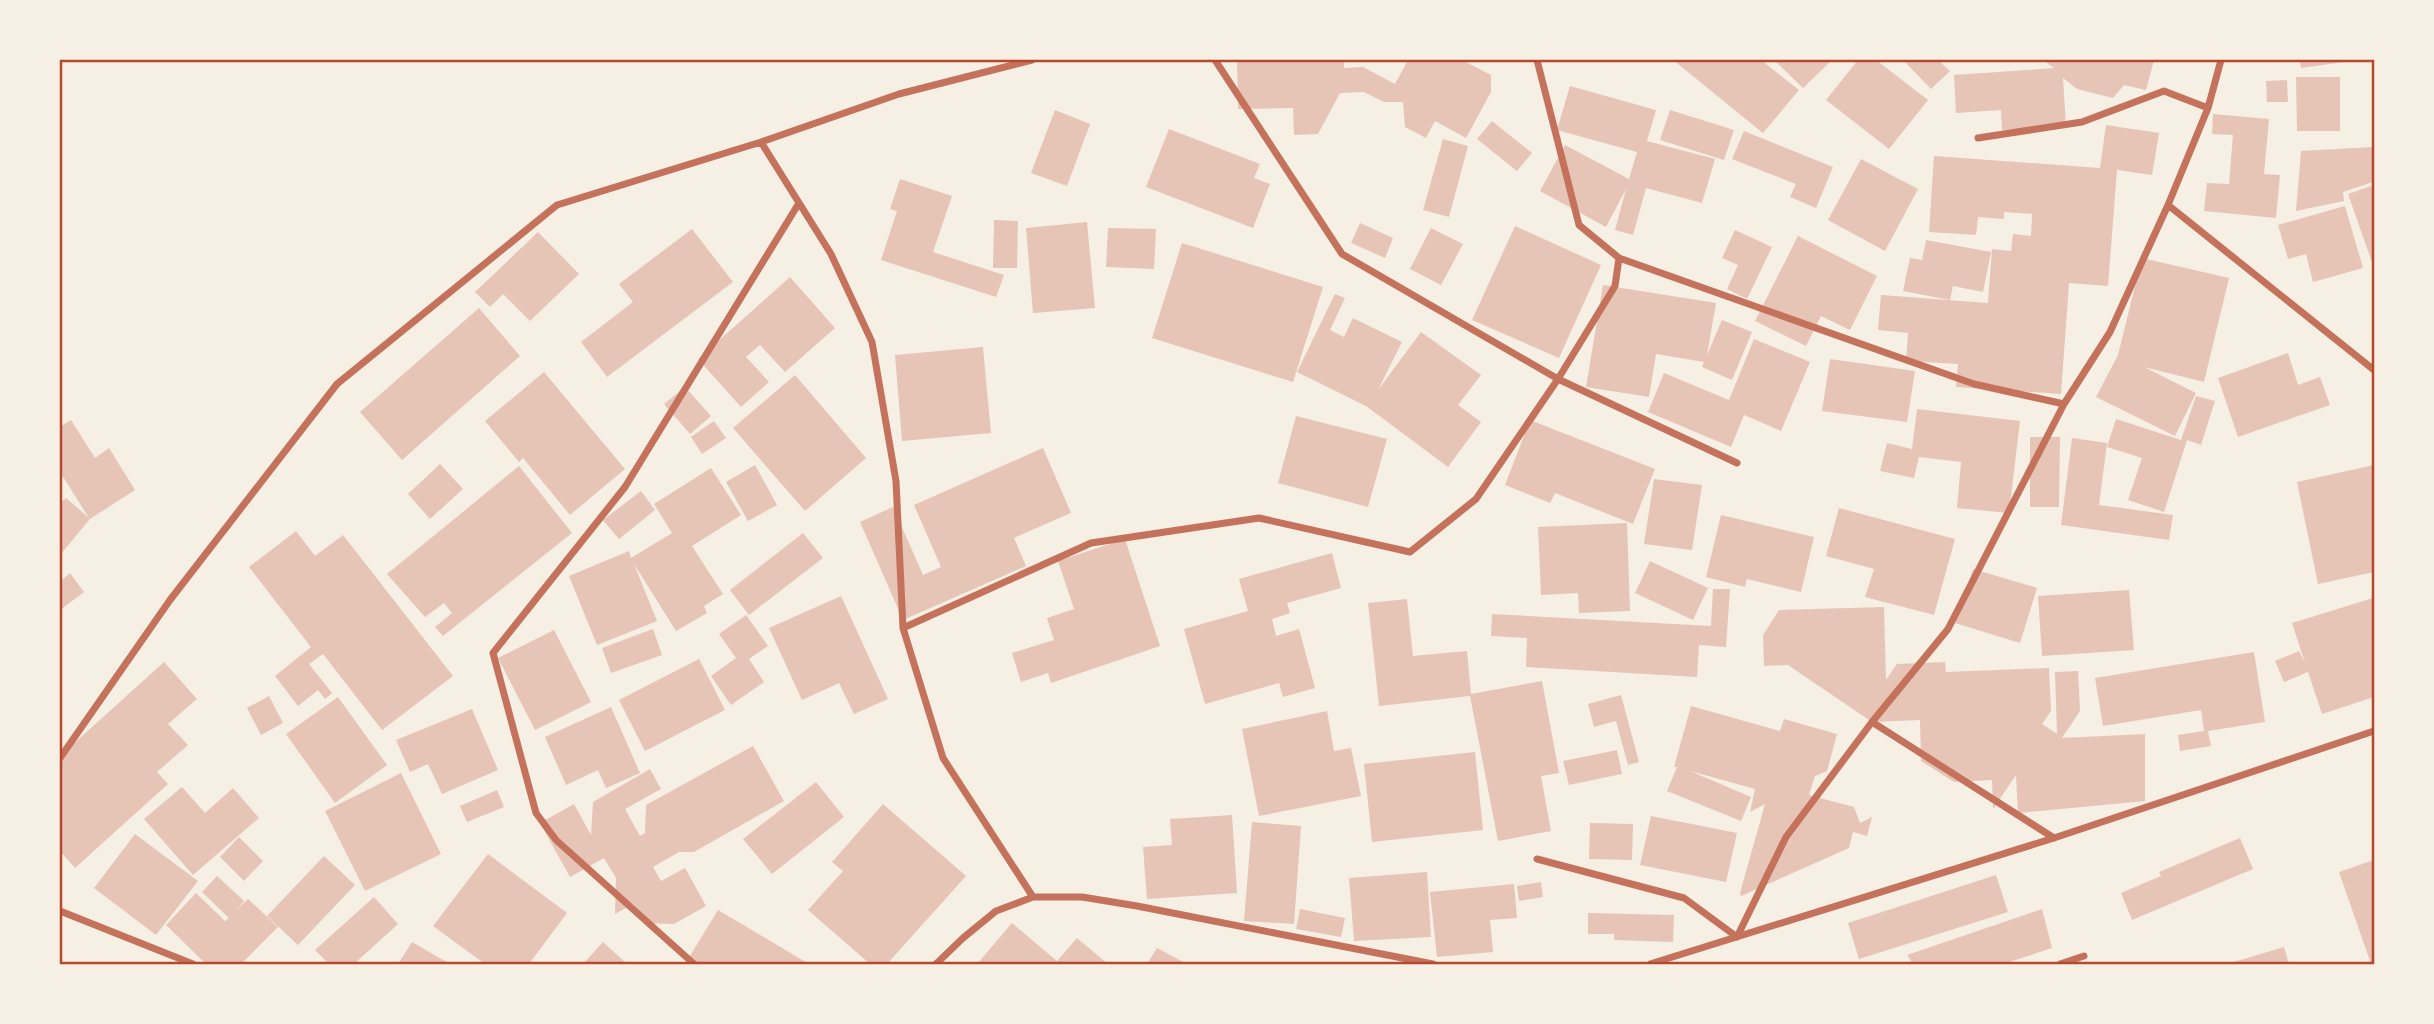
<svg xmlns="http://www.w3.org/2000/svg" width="2434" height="1024" viewBox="0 0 2434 1024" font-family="Montserrat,sans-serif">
	<rect width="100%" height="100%" fill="#f6efe4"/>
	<path fill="#e6c5b7" d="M1237,60H1344V68L1363,67L1395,84L1408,60H1462L1491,75V92L1466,138L1435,121L1426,138L1405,127L1403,102H1384L1364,92L1340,93L1318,134L1294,135L1293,108L1238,109Z
		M1673,60H1761L1799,90L1763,133Z
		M1774,60H1832L1803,88Z
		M1858,60H1876L1928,100L1889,149L1826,100Z
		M1903,60H1938L1950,71L1931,89Z
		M2043,60H2154L2146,90L2124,85L2113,98L2077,89L2063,78L2066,127L2002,130L2001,110L1956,113L1954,75L2054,68Z
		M2300,60H2352V61L2301,68Z
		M2296,77H2340V131H2297Z
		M2287,80L2288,102H2267L2266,81Z
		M1570,86L1656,110L1647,141L1715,159L1702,203L1646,188L1633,235L1615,230L1626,189L1606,227L1540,191L1565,145L1629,179L1637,152L1557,130Z
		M1055,110L1090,124L1067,186L1031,173Z
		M1670,110L1734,130L1724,160L1660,140Z
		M2213,114L2269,119L2264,174L2280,175L2276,218L2204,211L2207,183L2229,184L2233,135L2212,134Z
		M1492,121L1532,153L1517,171L1477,139Z
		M2106,125L2159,133L2152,175L2117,170L2108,286L2069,283L2061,394L1956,387L1958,364L1906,361L1908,333L1878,330L1881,295L1988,303L1992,249L2011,251L2013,234L2031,236L2032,214L2004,212V219L1978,217L1976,235L1929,232L1934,156L2100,168Z
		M1169,129L1260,164L1254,178L1270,184L1253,228L1146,187Z
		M1744,131L1833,167L1816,208L1790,197L1796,184L1732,159Z
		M1443,139L1468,146L1449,217L1423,210Z
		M2372,147L2373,182L2343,192L2344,201L2296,211L2301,151Z
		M1861,159L1918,189L1885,251L1828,220Z
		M900,179L952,196L933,252L1004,275L996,297L881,260L897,211L890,209Z
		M2374,185V268L2348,194Z
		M2345,206L2363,268L2313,282L2306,254L2288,259L2278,225Z
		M994,220L1018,221L1017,268H993Z
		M1087,222L1095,308L1033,313L1026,228Z
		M1360,223L1393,238L1385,258L1351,243Z
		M1515,226L1601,265L1559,358L1472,320Z
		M1108,228L1156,229L1154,269L1106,267Z
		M1431,228L1463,244L1441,285L1410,269Z
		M692,229L733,282L607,377L581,342L633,302L619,284Z
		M1735,230L1772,247L1747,299L1727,289L1738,265L1722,258Z
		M538,232L579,274L530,321L503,294L490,307L475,292Z
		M1798,236L1877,276L1850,330L1821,316L1806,346L1755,321Z
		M1926,240L1991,252L1983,292L1953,286L1950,300L1903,291L1910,258L1922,260Z
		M1182,243L1323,287L1293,382L1152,338Z
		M2142,258L2229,278L2204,382L2144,367L2196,393L2175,436L2096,397L2118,355Z
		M790,277L835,328L785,372L760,345L746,357L769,382L741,407L698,359Z
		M1603,285L1716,303L1707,355L1722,320L1752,332L1732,380L1702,367L1704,362L1656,354L1649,397L1586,387Z
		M1335,294L1345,298L1330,330L1344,337L1353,318L1402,342L1378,390L1421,332L1481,375L1458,405L1481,422L1448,467L1366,406L1297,372Z
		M479,308L520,356L402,460L360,412Z
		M1754,339L1810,362L1781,431L1744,415L1731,447L1648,412L1664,373L1729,400Z
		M983,347L991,433L902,441L895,355Z
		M2288,353L2298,385L2320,377L2330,405L2238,437L2218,378Z
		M1830,359L1915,371L1907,422L1822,411Z
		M544,372L625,469L570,515L523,458L519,462L485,421Z
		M795,375L866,458L805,511L733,428Z
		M685,387L711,416L690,434L664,404Z
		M2196,396L2215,401L2201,445L2187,440L2164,512L2128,500L2142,458L2107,447L2116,419L2181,440Z
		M1917,409L2020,421L2009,513L1957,508L1961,462L1919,457L1914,478L1880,471L1887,443L1912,449Z
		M1296,416L1387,439L1368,507L1278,483Z
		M71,420L95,458L109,448L135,490L90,519L60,555V499L63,501L66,498L89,518L60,472V427Z
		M1530,420L1655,469L1633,524L1555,493L1550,503L1505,485Z
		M714,421L726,438L702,454L691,437Z
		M2030,437H2060L2059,507H2030Z
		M2072,438L2107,443L2099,505L2173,515L2169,540L2061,525Z
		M1043,448L1071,513L1014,538L1026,566L903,620L860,522L893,507L923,575L941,567L914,505Z
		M440,464L463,489L430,519L408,494Z
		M755,465L777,505L748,521L726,482Z
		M2374,465V572L2318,584L2297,482Z
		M519,466L572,533L443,636L435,627L452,613L444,603L425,617L387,574Z
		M711,468L741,515L692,546L723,594L704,606L707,613L676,631L634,564L657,621L597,645L569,576L629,551L631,558L672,533L654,504Z
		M1654,479L1702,485L1692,550L1644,544Z
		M641,491L655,510L619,539L603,520Z
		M1839,508L1955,539L1934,615L1865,597L1874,569L1826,556Z
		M1721,515L1814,537L1801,592L1747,579L1745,587L1706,577Z
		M1627,523L1630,611L1579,613L1578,593L1541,595L1538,527Z
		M296,531L315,556L343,535L453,676L382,730L323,654L309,664L332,693L325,699L318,690L298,706L275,676L311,647L249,567Z
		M803,533L823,558L749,615L730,590Z
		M1125,539L1160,646L1051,683L1048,673L1021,682L1012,653L1054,640L1047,618L1074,609L1058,561Z
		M1332,553L1341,588L1287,603L1290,613L1272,619L1276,636L1299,629L1315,688L1283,697L1279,683L1205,704L1184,629L1248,611L1239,579Z
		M1650,561L1708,588L1693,620L1635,593Z
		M1973,569L2037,588L2020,643L1955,623Z
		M70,573L84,592L60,610V582Z
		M1713,589H1730L1726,647L1699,645L1697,677L1526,667L1527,638L1491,636L1492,614L1711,626Z
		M2129,590L2134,650L2042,656L2038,596Z
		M841,596L888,699L854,714L839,683L802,700L769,628Z
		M2373,598L2374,697L2322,714L2308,672L2284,682L2275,661L2299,651L2305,663L2292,623Z
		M1407,599L1413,656L1467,651L1471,694L1542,681L1559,773L1541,776L1551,831L1498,841L1470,696L1379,706L1368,603Z
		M1884,607L1886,680L1897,664L1945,662L1946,672L2049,668L2051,711L2042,724L2057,734L2055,672L2078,671L2080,711L2062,738L2145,734V801L2018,813L2016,775L1993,809L1992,780L1954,782L1921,761L1920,720L1872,722L1788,665L1764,666L1763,635L1779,610Z
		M746,615L768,646L749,659L764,682L731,705L711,676L736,658L719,634Z
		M653,629L662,655L611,673L602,648Z
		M554,630L591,702L535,730L498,658Z
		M2254,652L2265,722L2208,731L2211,746L2180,751L2178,735L2204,731L2201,710L2103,726L2095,678Z
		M699,659L725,710L645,751L619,700Z
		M164,662L197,699L168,724L188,745L157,772L168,784L75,868L60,851V756Z
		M1621,695L1639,762L1628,765L1616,721L1594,727L1588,704Z
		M269,696L283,723L261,735L247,708Z
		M338,697L387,765L335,803L286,734Z
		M1691,706L1780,731L1784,719L1837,734L1827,771L1815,776L1809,795L1854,807L1860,823L1872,817L1867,836L1853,832L1849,848L1741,896L1740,893L1765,804L1750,812L1755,789L1690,771L1751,797L1741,821L1667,791L1677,767H1674Z
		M611,707L640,773L606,788L598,770L566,785L545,737Z
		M472,709L498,770L442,794L428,764L410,772L396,740Z
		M1327,711L1334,751L1351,748L1361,796L1259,816L1242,729Z
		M753,746L784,801L694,852H679L653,867L661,881L685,868L706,906L674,924L644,923L633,904L615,914L616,878L604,858L570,877L540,823L574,804L591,835L593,802L650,769L661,789L625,809L640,836L645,833L646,805Z
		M1617,750L1622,774L1569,785L1563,761Z
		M1475,752L1483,830L1372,842L1364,764Z
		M401,773L441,854L365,891L325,811Z
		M816,782L844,817L772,874L743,839Z
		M182,787L205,813L233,788L259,818L193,875L144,819Z
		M497,790L504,807L467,822L460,806Z
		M883,804L966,876L887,964H870L808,910L843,871L832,862Z
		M1232,815L1237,893L1147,899L1143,847L1172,845L1170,819Z
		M1651,816L1737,833L1726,882L1640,865Z
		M1252,822L1301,826L1294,924L1244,921Z
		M1590,823L1633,824L1632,860L1589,859Z
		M135,834L198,881L156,935L94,888Z
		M239,837L263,861L244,881L220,857Z
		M2240,838L2253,869L2132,920L2121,893L2161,876L2159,872Z
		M488,854L567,913L529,964H485L433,926Z
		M324,856L355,885L298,945L267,916Z
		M2374,860V964H2371L2339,872Z
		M1427,872L1431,937L1354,941L1349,878Z
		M1996,875L2008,912L1859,959L1848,923Z
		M217,876L244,901L236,910L248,899L278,927L241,964H206L166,925L196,893L225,921L229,918L202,892Z
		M1541,882L1543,897L1519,901L1517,886Z
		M1514,884L1517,918L1490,920L1493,952L1437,957L1430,892Z
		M374,897L398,924L354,964H329L315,950Z
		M1300,909L1345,918L1341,937L1296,929Z
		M2042,909L2052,948L2003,964H1913L1907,955Z
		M718,910L809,964H685Z
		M1588,913L1674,915L1673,942L1614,940V934H1588Z
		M1012,923L1057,961L1077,938L1108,964H977Z
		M412,942L450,964H398Z
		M603,942L627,964H583Z
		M2284,947L2289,964H2227Z
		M1157,948L1187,964H1147Z"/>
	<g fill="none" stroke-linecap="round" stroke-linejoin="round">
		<path stroke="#c5725c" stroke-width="7" d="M1215,60L1342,254L1558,379L1737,463
			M1537,60L1579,225L1619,258L1974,384L2064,404
			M1978,138L2082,122L2164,91L2208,108
			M761,142L831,254L872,342L896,481L903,628L943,758L1033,897
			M2168,205L2374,370
			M903,628L1091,543L1259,518L1410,552L1476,499L1558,379L1615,286L1619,258
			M1872,722L2054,838
			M60,758L170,600L337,384L557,205L761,142L899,94L1032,60
			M1537,859L1684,898L1737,937L1786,837L1872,722L1948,629L2064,404L2110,332L2168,205L2208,108L2221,60
			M60,911L193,964
			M694,964L556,840L536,813L493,653L625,487L799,203
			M936,964L963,938L996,911L1033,897H1082L1137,906L1433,964
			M1650,964L2054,838L2374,731
			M2060,964L2084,956"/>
	</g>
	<rect width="2434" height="1024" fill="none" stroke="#f6efe4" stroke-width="122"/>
	<rect x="61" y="61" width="2312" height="902" fill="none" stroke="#b5482f" stroke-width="2.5"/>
</svg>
